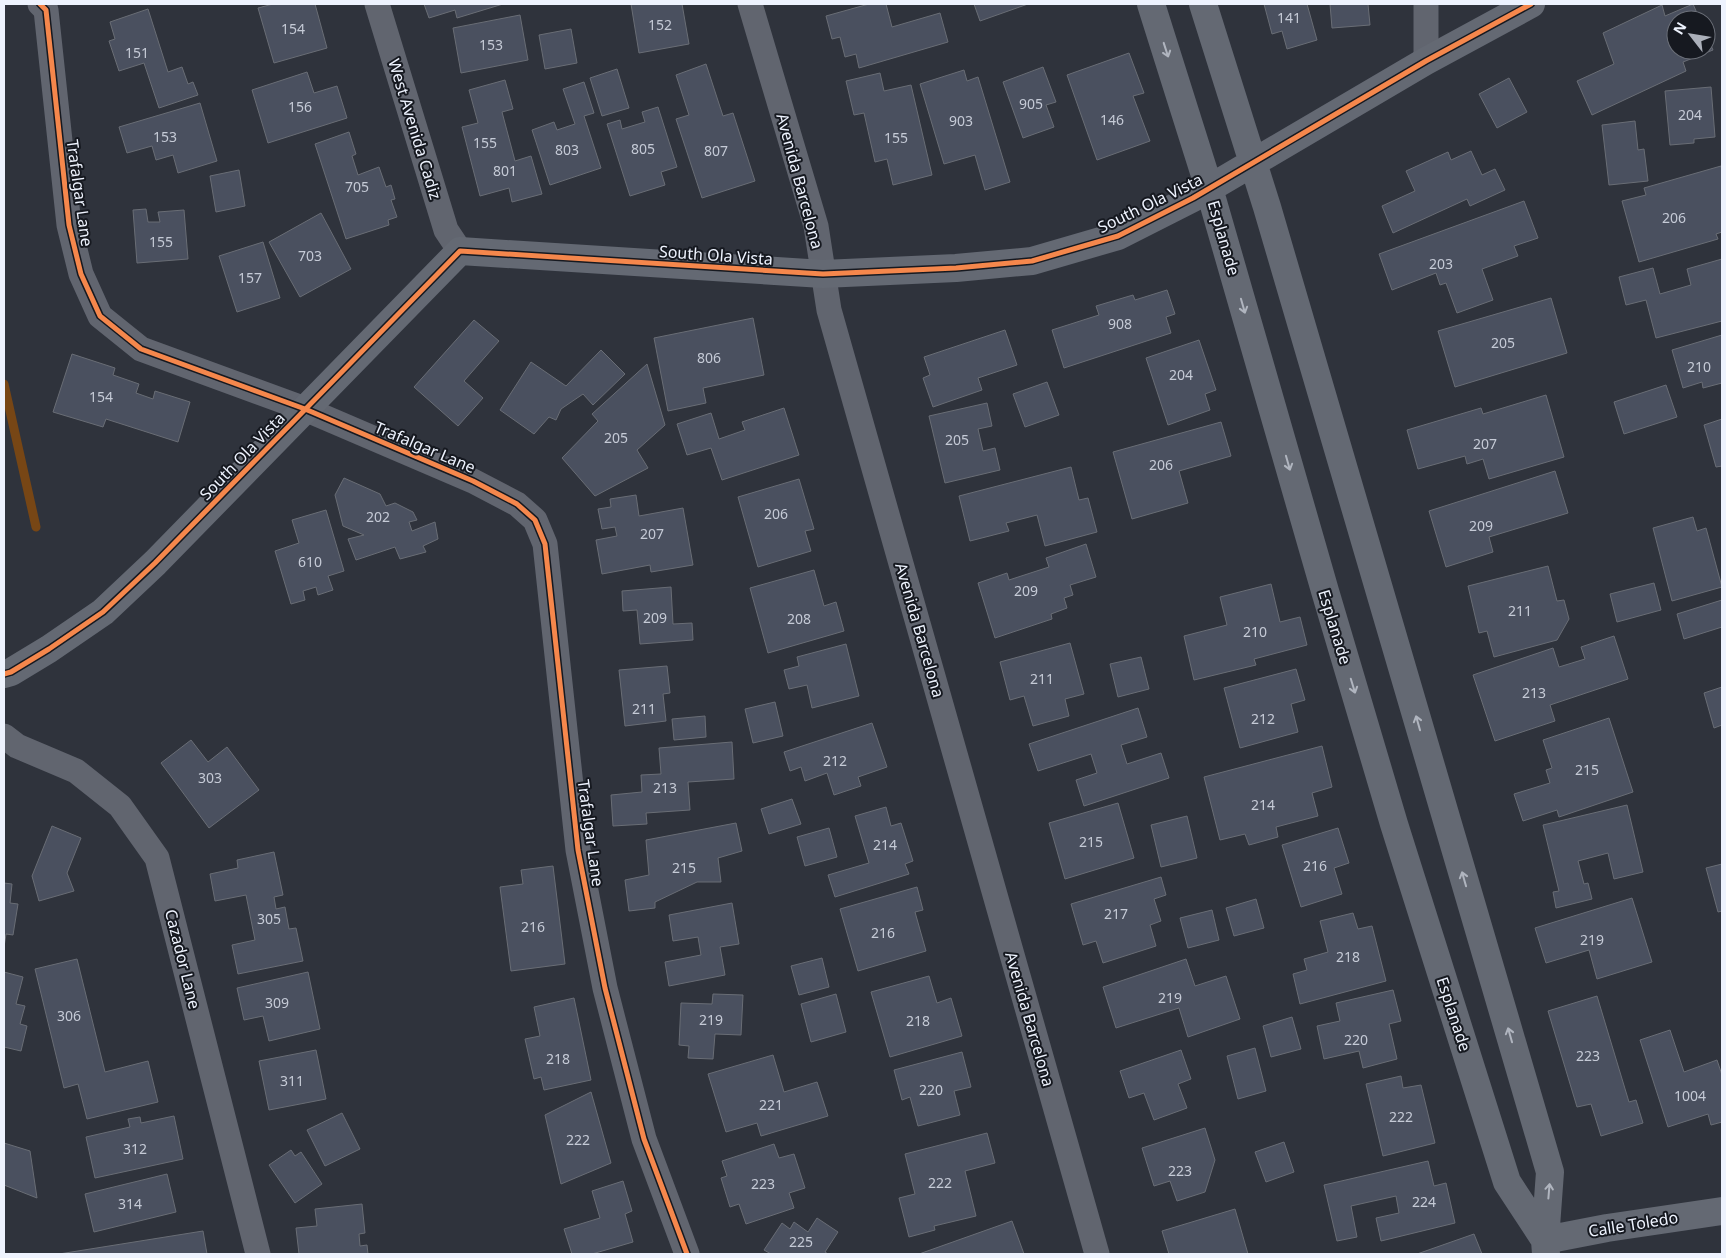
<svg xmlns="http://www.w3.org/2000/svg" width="1726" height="1258" viewBox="0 0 1726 1258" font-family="'Noto Sans',sans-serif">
	<rect width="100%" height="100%" fill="#2f333c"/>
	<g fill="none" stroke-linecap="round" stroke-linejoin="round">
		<path stroke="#774615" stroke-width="9" d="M4,384L36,527"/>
	</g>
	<path fill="#4a505f" stroke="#696d75" d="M273,4H315L327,48L274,63L258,8Z
		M424,4H503L457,18L455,10L429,18Z
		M631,4H682L689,44L639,53Z
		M869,4H886L892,27L940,13L948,42L859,68L856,54L845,57L840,37L832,39L826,16Z
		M974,4H1028L980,21Z
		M1264,4H1307L1317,40L1287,49L1282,31L1272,34Z
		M1330,4H1368L1370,25L1332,28Z
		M1693,4L1700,20H1676V50H1706V34L1713,50L1683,62L1686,71L1592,115L1577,81L1614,64L1603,33L1662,5L1665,16Z
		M148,9L168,72L182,67L188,84L193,82L198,95L159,108L144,63L119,71L109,41L115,39L110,22Z
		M520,15L528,60L461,73L453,28Z
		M571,29L577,63L545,69L539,35Z
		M1129,53L1144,93L1133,96L1150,141L1097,160L1067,75Z
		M706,64L723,116L733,113L755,181L702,198L676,119L689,115L676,75Z
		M1043,67L1056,102L1046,105L1054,127L1023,138L1003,82Z
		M617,69L629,108L602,116L590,78Z
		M964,70L967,81L978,77L1010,182L985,190L975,155L944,164L920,84Z
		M307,72L314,93L337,86L347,118L268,143L252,90Z
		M880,73L884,91L911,85L932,175L893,185L887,159L875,162L864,113L854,115L846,81Z
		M1509,78L1527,112L1497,128L1479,94Z
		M505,80L513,109L502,112L515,161L531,156L542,194L512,202L509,188L480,196L462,127L478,123L469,90Z
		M584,82L594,113L584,116L601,168L550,185L532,130L554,122L557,130L575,124L563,89Z
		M1711,87L1715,137L1694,139V143L1670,145L1665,91Z
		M200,103L217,161L178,173L173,155L156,160L152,146L127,153L119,127Z
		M658,107L677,167L661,172L665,185L630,196L607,124L620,120L622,129L645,122L642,112Z
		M1635,121L1638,150L1644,149L1648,181L1609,185L1602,125Z
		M349,132L356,154L352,156L358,175L379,167L386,187L391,185L395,199L391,200L397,217L388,220L389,225L346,239L315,144Z
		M1471,151L1482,175L1495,169L1505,190L1470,206L1467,199L1393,233L1382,206L1415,191L1406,171L1448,152L1451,160Z
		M1721,166L1722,171V232L1716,234L1718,239L1639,262L1622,201L1646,195L1644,188Z
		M239,170L245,206L216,212L210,176Z
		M1524,201L1538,238L1514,246L1518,256L1482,269L1493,300L1457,313L1446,283L1440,285L1436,273L1392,290L1379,254Z
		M146,209L148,222H160L158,212L184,210L188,259L137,263L133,210Z
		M321,213L351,269L300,297L269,242Z
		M263,242L280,298L237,312L219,256Z
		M1722,259V321L1656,338L1646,300L1626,305L1619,277L1653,268L1660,294L1691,285L1687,269Z
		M1167,290L1175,314L1166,317L1171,333L1064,368L1052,330L1099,315L1096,306L1133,295L1135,300Z
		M1551,298L1567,353L1455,387L1438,331Z
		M753,318L764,375L703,388L706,403L668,411L654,338Z
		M474,320L499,341L464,381L483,398L458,426L414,387Z
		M1005,330L1017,365L978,378L982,390L933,407L923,378L930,375L924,357Z
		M1722,335V383L1703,388L1702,382L1683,388L1672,350Z
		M1199,340L1216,390L1205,394L1210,410L1168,425L1146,358Z
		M601,350L625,374L593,405L583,394L561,409L556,420L549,417L534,434L500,410L531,362L566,386Z
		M72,354L115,368L113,375L139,384L136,393L153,399L155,391L190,402L178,442L106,419L103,427L53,412Z
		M647,364L665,425L637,450L648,468L595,496L562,458L598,421L592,414Z
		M1047,382L1059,415L1025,427L1013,394Z
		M1666,385L1677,417L1624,434L1614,402Z
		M1546,395L1564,457L1489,479L1483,459L1467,464L1465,456L1418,469L1407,430L1481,408L1483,414Z
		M987,403L992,426L978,429L983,451L995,448L1000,470L945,483L929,416Z
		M784,408L799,455L722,480L711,448L687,455L677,424L711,413L719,439L745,430L742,422Z
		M1722,419V466L1716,467L1704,425Z
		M1221,422L1231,456L1179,471L1188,503L1132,519L1113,452Z
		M1071,467L1079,500L1088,498L1097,532L1045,546L1037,515L1006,523L1009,531L970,541L959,496Z
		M1555,471L1568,513L1489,537L1493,552L1446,567L1429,511Z
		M344,478L380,494L386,506L395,503L413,512L417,520L409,522L412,531L435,522L438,539L423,546L426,552L400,559L395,547L356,560L348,539L364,535L343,526L335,495Z
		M799,479L814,529L805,531L811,551L758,567L738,497Z
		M636,495L639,516L683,508L693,565L651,572L650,565L602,574L596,540L617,536L615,527L602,529L598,509L611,507L610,499Z
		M326,510L344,571L328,576L333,590L318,595L316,587L303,591L305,600L291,604L275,551L299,543L292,520Z
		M1693,517L1697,531L1706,528L1722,587L1672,601L1653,528Z
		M1086,544L1096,577L1070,585L1073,595L1064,598L1067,608L1051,614L1052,619L995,638L978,583L1007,573L1009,580L1049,567L1046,558Z
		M1548,566L1557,601L1564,600L1569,619L1557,640L1494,657L1487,631L1479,633L1468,586Z
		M814,570L824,606L836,602L844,631L768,653L750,588Z
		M1654,583L1661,610L1617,622L1610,594Z
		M1271,584L1280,622L1300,617L1307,645L1254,659L1256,665L1194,680L1184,636L1227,625L1220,597Z
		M671,587L673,624L692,623L693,640L640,644L637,610L623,611L622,591Z
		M1722,600V627L1684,639L1677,614Z
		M1614,636L1628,679L1550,705L1555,721L1495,741L1473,675L1553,648L1559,667L1585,659L1581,647Z
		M1070,643L1084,694L1065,699L1069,716L1033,726L1024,696L1010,700L1000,662Z
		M846,644L859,696L812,708L807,685L789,689L784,670L799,666L797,657Z
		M1141,657L1149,689L1118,697L1110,664Z
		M667,666L670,693L663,694L666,721L625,726L619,670Z
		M1296,669L1305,700L1291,704L1298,732L1240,748L1224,688Z
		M1722,687V725L1714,728L1704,693Z
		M775,702L783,736L753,743L745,709Z
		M1138,708L1147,737L1121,745L1127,764L1161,753L1169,778L1084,806L1076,780L1097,773L1091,754L1038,771L1029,744Z
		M705,716L706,737L674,740L672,719Z
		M1609,718L1633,792L1559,817L1557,810L1523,821L1514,794L1550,783L1546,770L1552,768L1543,740Z
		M872,723L887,767L858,777L861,786L834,795L827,773L805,781L801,767L790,771L784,752Z
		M191,740L208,762L227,747L259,790L209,828L161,763Z
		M732,742L734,779L688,782L690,810L646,813L647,824L613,826L611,795L642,792L641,775L661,774L659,748Z
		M1322,746L1332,787L1312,793L1318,816L1276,827L1278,837L1249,845L1245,834L1220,840L1204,777Z
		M792,799L801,824L769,834L761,809Z
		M1118,803L1134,858L1065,879L1049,823Z
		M1627,805L1643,872L1614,879L1608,853L1578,861L1584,884L1588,883L1592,899L1556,908L1553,892L1559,891L1543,825Z
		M886,807L891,826L901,823L913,861L905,864L909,874L835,897L828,875L869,863L855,816Z
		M1187,816L1197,858L1161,867L1151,825Z
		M736,823L742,851L718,858L721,882H697L655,902V908L629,911L625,880L649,875L646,840Z
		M52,826L81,838L67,873L74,891L39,901L32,876Z
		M829,828L837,857L805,866L797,837Z
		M1338,828L1349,863L1334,868L1342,894L1301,907L1282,845Z
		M274,852L283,895L274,897L276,909L285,907L289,929L296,928L303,961L238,974L232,945L255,940L246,895L215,901L210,874L238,868L237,860Z
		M1722,864V911L1718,912L1706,868Z
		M553,866L565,964L511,971L500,887L523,884L521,870Z
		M1161,877L1166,895L1154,899L1161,921L1150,925L1156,946L1103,963L1096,941L1083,945L1071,904Z
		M4,883L12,884L10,903L18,904L13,935L6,934L4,947Z
		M917,887L923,910L915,912L926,951L858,971L840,909Z
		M1632,898L1652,962L1597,979L1589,950L1546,963L1535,928Z
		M1256,899L1264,928L1234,936L1226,908Z
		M732,903L739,944L720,947L725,975L669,986L665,962L701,955L698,937L673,941L669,915Z
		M1212,910L1219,940L1188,948L1180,918Z
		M1353,913L1358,929L1372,926L1386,981L1300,1004L1293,974L1307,970L1304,959L1328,952L1320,921Z
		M822,958L829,987L799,995L791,966Z
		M77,959L105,1072L148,1061L158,1102L87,1119L78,1084L64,1088L35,969Z
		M1186,959L1195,986L1226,976L1240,1019L1188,1037L1179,1008L1116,1028L1103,987Z
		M4,972L23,977L16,1004L25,1006L20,1024L27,1026L21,1051L4,1047Z
		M308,972L320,1029L269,1041L263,1016L244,1020L237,988Z
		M929,976L937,1003L951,998L962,1036L890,1057L871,992Z
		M1393,990L1401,1021L1389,1024L1397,1059L1363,1068L1359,1051L1324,1059L1317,1026L1340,1021L1336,1003Z
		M713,994L743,995L741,1035L715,1034L713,1059L688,1058L689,1046L679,1045L681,1003L712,1004Z
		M836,994L846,1032L811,1042L801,1004Z
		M1597,996L1629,1102L1636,1100L1643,1123L1601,1136L1591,1104L1577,1107L1548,1011Z
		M574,998L591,1080L544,1090L541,1077L534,1079L525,1039L540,1036L534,1007Z
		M1292,1017L1301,1049L1271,1057L1263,1026Z
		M1670,1030L1684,1072L1717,1060L1722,1075V1122L1711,1125L1708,1114L1668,1127L1640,1040Z
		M1255,1048L1266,1091L1238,1099L1227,1056Z
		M316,1050L326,1099L269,1110L259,1061Z
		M1181,1050L1191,1079L1178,1084L1187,1108L1154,1120L1144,1093L1129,1098L1120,1071Z
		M962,1052L971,1087L954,1091L960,1115L918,1126L910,1097L902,1100L894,1070Z
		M773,1055L784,1092L817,1082L828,1116L761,1136L757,1123L726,1132L708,1074Z
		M1401,1076L1403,1088L1421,1085L1435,1143L1383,1156L1366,1084Z
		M591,1092L611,1163L561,1184L545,1115Z
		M342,1113L360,1149L325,1166L307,1130Z
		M174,1116L183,1159L95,1178L86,1137L130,1127L128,1119L140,1117L141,1123Z
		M1205,1128L1215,1160L1205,1192L1177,1201L1170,1181L1154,1186L1142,1148Z
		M987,1133L995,1163L965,1171L976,1216L934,1226L935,1230L909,1237L899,1198L915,1194L905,1154Z
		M1284,1142L1294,1172L1266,1182L1255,1152Z
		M4,1143L30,1151L37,1198L4,1185Z
		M774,1144L779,1158L794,1154L805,1188L789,1193L794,1208L746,1224L739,1204L730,1207L721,1178L727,1176L722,1161Z
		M291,1150L295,1156L301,1152L322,1184L295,1203L269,1165Z
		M1428,1161L1434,1186L1446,1183L1455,1223L1381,1241L1376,1218L1399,1213L1396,1196L1351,1206L1357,1237L1337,1241L1324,1185Z
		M167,1174L176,1212L94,1232L85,1194Z
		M623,1181L632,1211L625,1214L633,1242L592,1254H572L564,1229L600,1218L592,1191Z
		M362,1204L365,1233L359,1234L360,1246L367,1245L368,1254H299L296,1228L317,1226L315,1209Z
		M1235,1209L1248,1254H1169L1162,1231Z
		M817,1218L838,1232L825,1252L828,1254H771L764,1250L782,1223L790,1229L794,1222L808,1232Z
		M1012,1221L1024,1254H919Z
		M203,1231L207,1254H59Z
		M1474,1234L1482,1254H1417Z"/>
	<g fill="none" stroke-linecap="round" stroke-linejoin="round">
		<path stroke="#61656f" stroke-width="25" d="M40,4L46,10L69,225L81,274L100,316L141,349L305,409L473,481L517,504L535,520L545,544L578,850L605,988L644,1139L687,1254
			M377,4L446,230L460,251
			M750,4L816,226L829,310L1097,1254
			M1426,4V61
			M4,736L17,746L76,771L120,806L157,858L258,1254"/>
		<path stroke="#646973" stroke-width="28" d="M1151,4L1209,188L1325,591L1394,824L1507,1182L1545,1240
			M1203,4L1267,207L1550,1172L1545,1240L1546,1254
			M4,674L11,672L49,649L103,612L155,563L460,251L823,274L956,268L1032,261L1118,236L1193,198L1426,61L1531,4
			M1545,1240L1607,1228L1722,1211"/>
		<defs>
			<path id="cycleway" d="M40,4L46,10L69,225L81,274L100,316L141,349L305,409L473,481L517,504L535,520L545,544L578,850L605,988L644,1139L687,1254
				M4,674L11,672L49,649L103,612L155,563L460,251L823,274L956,268L1032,261L1118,236L1193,198L1426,61L1531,4"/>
		</defs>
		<use href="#cycleway" stroke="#161920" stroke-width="8"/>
		<use href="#cycleway" stroke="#f5874c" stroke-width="5"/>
	</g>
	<defs><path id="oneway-shaft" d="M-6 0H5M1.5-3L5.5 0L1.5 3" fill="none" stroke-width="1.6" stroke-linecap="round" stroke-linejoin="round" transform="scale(1.25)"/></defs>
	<g stroke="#b0b5bf">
		<use href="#oneway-shaft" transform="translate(1166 50) rotate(72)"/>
		<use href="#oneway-shaft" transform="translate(1243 306) rotate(74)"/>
		<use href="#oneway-shaft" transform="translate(1288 463) rotate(74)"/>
		<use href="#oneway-shaft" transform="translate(1353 686) rotate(73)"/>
		<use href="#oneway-shaft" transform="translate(1418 723) rotate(-106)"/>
		<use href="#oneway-shaft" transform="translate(1464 879) rotate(-106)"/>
		<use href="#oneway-shaft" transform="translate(1510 1035) rotate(-106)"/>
		<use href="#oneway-shaft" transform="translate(1549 1191) rotate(-85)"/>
	</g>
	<g text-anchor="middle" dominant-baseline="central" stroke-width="4" stroke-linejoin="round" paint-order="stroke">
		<g font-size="14" fill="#c5cad6">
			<text x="1289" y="17">141</text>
			<text x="660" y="24">152</text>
			<text x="293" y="28">154</text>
			<text x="491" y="44">153</text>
			<text x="137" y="52">151</text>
			<text x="1031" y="103">905</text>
			<text x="300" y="106">156</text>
			<text x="1690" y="114">204</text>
			<text x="1112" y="119">146</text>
			<text x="961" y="120">903</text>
			<text x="165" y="136">153</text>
			<text x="896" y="137">155</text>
			<text x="485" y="142">155</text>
			<text x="643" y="148">805</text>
			<text x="567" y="149">803</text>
			<text x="716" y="150">807</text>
			<text x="505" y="170">801</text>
			<text x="357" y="186">705</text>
			<text x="1674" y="217">206</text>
			<text x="161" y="241">155</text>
			<text x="310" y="255">703</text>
			<text x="1441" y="263">203</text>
			<text x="250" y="277">157</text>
			<text x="1120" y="323">908</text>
			<text x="1503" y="342">205</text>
			<text x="709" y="357">806</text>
			<text x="1699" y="366">210</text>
			<text x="1181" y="374">204</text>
			<text x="101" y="396">154</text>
			<text x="616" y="437">205</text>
			<text x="957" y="439">205</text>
			<text x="1485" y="443">207</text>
			<text x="1161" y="464">206</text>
			<text x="776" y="513">206</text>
			<text x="378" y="516">202</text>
			<text x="1481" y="525">209</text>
			<text x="652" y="533">207</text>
			<text x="310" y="561">610</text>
			<text x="1026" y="590">209</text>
			<text x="1520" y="610">211</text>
			<text x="655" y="617">209</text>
			<text x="799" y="618">208</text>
			<text x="1255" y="631">210</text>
			<text x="1042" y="678">211</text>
			<text x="1534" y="692">213</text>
			<text x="644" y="708">211</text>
			<text x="1263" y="718">212</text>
			<text x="835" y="760">212</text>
			<text x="1587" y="769">215</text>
			<text x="210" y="777">303</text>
			<text x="665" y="787">213</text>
			<text x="1263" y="804">214</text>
			<text x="1091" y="841">215</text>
			<text x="885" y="844">214</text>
			<text x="1315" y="865">216</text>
			<text x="684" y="867">215</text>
			<text x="1116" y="913">217</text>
			<text x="269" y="918">305</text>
			<text x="533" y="926">216</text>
			<text x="883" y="932">216</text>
			<text x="1592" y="939">219</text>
			<text x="1348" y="956">218</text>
			<text x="1170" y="997">219</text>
			<text x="277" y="1002">309</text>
			<text x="69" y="1015">306</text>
			<text x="711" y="1019">219</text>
			<text x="918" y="1020">218</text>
			<text x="1356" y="1039">220</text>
			<text x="1588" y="1055">223</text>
			<text x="558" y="1058">218</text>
			<text x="292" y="1080">311</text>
			<text x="931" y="1089">220</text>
			<text x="1690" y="1095">1004</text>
			<text x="771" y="1104">221</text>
			<text x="1401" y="1116">222</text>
			<text x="578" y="1139">222</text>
			<text x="135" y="1148">312</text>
			<text x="1180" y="1170">223</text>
			<text x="940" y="1182">222</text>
			<text x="763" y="1183">223</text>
			<text x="1424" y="1201">224</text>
			<text x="130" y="1203">314</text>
			<text x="801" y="1241">225</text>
		</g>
		<g font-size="16" fill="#eef3fe" stroke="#161920">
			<text transform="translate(415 129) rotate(73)">West Avenida Cadiz</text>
			<text transform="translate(800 181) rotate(75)">Avenida Barcelona</text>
			<text transform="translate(80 193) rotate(82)">Trafalgar Lane</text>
			<text transform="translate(1150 203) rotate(-26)">South Ola Vista</text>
			<text transform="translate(1224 238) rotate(74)">Esplanade</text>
			<text transform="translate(716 255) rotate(4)">South Ola Vista</text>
			<text transform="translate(425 447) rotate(23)">Trafalgar Lane</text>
			<text transform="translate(242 456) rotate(-46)">South Ola Vista</text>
			<text transform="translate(1335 627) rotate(73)">Esplanade</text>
			<text transform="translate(920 630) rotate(74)">Avenida Barcelona</text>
			<text transform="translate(591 833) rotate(82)">Trafalgar Lane</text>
			<text transform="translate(183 959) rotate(76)">Cazador Lane</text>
			<text transform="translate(1454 1014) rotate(72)">Esplanade</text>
			<text transform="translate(1030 1019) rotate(74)">Avenida Barcelona</text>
			<text transform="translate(1633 1224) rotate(-9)">Calle Toledo</text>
		</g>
	</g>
	<rect width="1726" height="1258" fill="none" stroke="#eef3fe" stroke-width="10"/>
	<g transform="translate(1691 35) rotate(301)"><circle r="24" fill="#161920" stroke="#6c7079"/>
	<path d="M0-4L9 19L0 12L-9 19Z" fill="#abb0ba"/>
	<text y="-8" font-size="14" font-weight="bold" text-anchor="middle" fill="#eef3fe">N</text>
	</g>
</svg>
